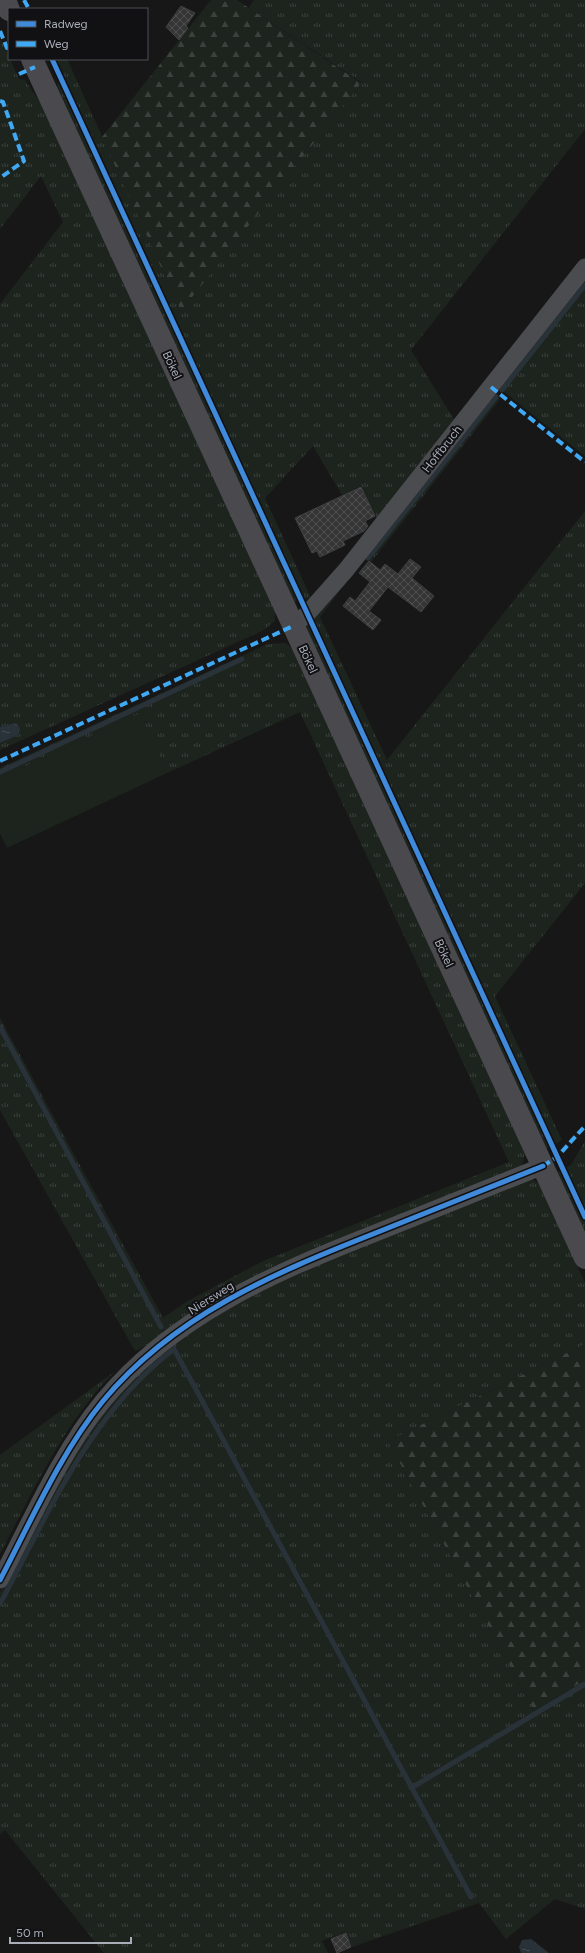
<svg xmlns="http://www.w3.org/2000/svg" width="585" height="1953" viewBox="0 0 585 1953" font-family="Figtree,sans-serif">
	<defs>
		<pattern id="grass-tufts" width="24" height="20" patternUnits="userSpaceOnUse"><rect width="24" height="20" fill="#1d241e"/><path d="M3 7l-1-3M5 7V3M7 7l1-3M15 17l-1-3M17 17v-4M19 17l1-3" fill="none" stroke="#3b413d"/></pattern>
		<pattern id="forest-firs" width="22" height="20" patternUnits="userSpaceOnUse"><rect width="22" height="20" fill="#1d241e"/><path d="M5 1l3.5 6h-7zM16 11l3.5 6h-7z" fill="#3b413d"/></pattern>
		<pattern id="water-ripples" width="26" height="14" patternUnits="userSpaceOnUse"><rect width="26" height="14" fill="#2a3239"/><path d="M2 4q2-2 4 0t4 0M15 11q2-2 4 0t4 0" fill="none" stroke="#464d54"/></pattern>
		<pattern id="building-cross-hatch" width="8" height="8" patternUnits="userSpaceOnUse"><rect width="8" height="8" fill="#353536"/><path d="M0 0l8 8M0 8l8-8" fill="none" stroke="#4f5051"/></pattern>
	</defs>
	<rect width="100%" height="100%" fill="#171717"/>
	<path fill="url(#grass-tufts)" d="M254,0H585V129L411,350L455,421L377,519L361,486L342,495L313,446L265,498L311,598L293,602L57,89L58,81L63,78L55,59H67L181,310L361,82L249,8Z
		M0,37L19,79L25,80L46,111L275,610V621L264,630L0,750V743L18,735L14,723L0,727V304L63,222L41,176L0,229Z
		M585,278V456L499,388Z
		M493,394L500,399L371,562L365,557L320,617L387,760L585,511V883L495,996L562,1140L546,1149L305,628Z
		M286,643L294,650L525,1152L522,1166L135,1351L0,1110V1018L163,1318L186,1302L261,1262L509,1162L300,712L167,773L140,714L0,778V768L268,644Z
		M585,1141V1235L556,1173L571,1165Z
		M530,1178L540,1184L585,1283V1344L388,1441L534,1710L585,1680V1909L555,1899L506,1939L479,1903L352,1947L346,1932L322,1941L328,1953H104L5,1830L0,1834V1592L65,1470L111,1402L151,1360L230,1301Z
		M114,1372C64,1423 33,1491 0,1554V1455Z"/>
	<path fill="url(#forest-firs)" d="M211,0H237L361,83L181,311L102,137Z
		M585,1344V1680L534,1710L388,1441Z"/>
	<path fill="#1d241e" d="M140,713L167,773L7,848L0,833V778Z"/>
	<path fill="url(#water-ripples)" d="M14,723L18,725L20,730L18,735L0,743V727Z
		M531,1939L549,1953H521L519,1947L522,1940Z"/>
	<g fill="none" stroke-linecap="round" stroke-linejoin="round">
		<path stroke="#2a3239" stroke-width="5" d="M502,390L585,285
			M368,558L496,397
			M0,772L242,659
			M0,1027L161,1327
			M0,1604C48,1514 91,1412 174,1349L471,1897
			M411,1788L585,1684"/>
	</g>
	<path fill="url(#building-cross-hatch)" stroke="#3f4043" d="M181,6L195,13L186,26L188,28L179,40L166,27Z
		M361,487L375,516L365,521L368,526L364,531L343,541L345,545L320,557L317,551L312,553L295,518Z
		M410,559L421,567L412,578L434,596L421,612L388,587L369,611L381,620L373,630L343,606L350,597L355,601L370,582L359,573L369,561L380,570L385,564L398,574Z
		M346,1933L351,1947L337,1953L331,1939Z"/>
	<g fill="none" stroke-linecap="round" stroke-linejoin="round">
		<path stroke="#4b4c50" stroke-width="17" d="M293,626L307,614L346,570L585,267
			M0,1580C31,1521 61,1452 103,1401C173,1316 274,1273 373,1234C430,1211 486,1189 543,1166"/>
		<path stroke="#4a4a4e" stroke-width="22" d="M5,0L9,10
			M32,59L585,1258"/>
		<path stroke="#3fa9f5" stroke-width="4" stroke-dasharray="8 4" stroke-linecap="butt" d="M24,0L29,9
			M0,31L7,48L9,47
			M19,74L35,67
			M0,101L3,102L24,161L0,178
			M491,387L585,462
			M0,761L293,626
			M543,1166L557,1157L585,1126"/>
		<defs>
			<path id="cycleway" d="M52,59L585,1217
				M0,1580C31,1521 61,1452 103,1401C173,1316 274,1273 373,1234C430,1211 486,1189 543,1166"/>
		</defs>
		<use href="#cycleway" stroke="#111113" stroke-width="8"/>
		<use href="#cycleway" stroke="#408adc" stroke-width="5"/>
	</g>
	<g text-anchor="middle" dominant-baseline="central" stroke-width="4" stroke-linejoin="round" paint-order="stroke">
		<g font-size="12" fill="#a8adb8" stroke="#111113">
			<text transform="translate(172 365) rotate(65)">Bökel</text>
			<text transform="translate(442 449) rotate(-52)">Hoffbruch</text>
			<text transform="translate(308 659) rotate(65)">Bökel</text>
			<text transform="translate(444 953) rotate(65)">Bökel</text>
			<text transform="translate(211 1298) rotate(-32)">Niersweg</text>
		</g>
	</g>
	<rect x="8" y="8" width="140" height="52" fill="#111113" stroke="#4d4f55"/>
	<rect x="16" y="21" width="20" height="6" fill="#408adc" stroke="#4d4f55"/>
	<text x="44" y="28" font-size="12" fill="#a8adb8">Radweg</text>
	<rect x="16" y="41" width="20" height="6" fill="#3fa9f5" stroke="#4d4f55"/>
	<text x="44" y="48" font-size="12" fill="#a8adb8">Weg</text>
	<path d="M10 1937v6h121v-6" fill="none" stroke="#a8adb8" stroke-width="2"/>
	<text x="16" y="1937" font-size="12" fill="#a8adb8" stroke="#111113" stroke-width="3" paint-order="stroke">50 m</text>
</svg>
